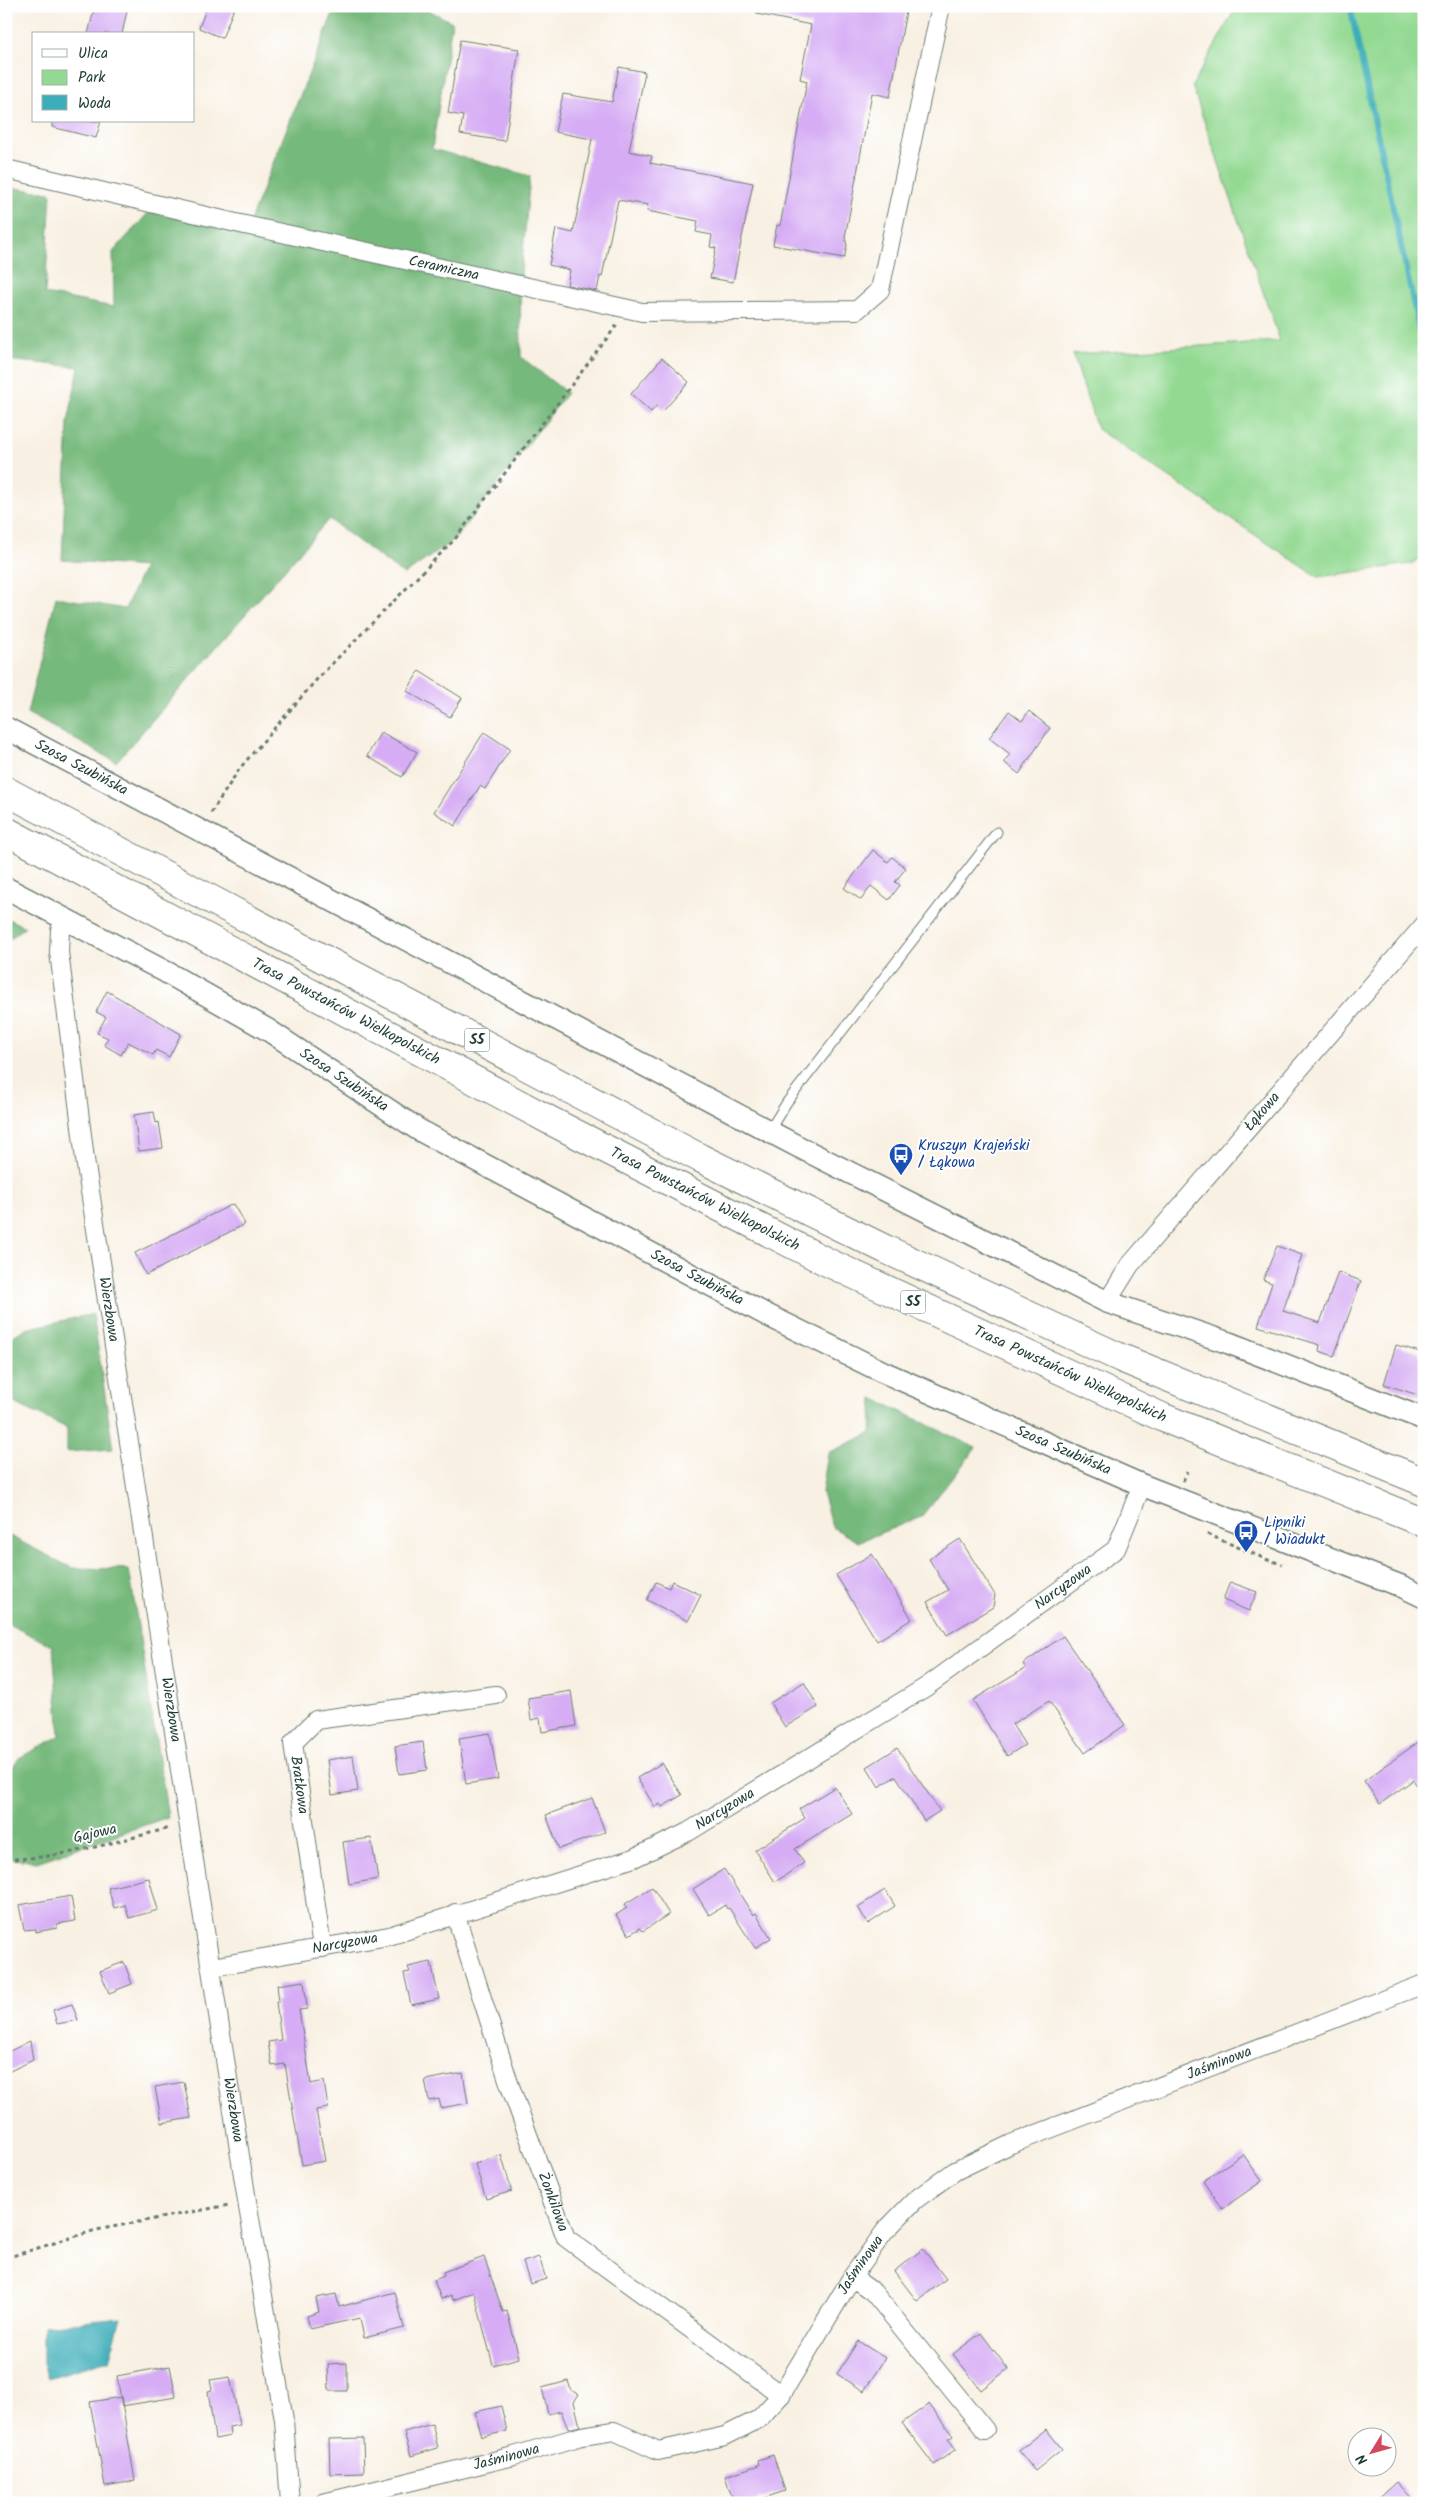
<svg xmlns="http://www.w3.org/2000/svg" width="1430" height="2509" viewBox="0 0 1430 2509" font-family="Kalam,sans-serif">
	<rect width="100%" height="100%" fill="#fff"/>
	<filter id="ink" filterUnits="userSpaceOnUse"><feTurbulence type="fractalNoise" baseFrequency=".02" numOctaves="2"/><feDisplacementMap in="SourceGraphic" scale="10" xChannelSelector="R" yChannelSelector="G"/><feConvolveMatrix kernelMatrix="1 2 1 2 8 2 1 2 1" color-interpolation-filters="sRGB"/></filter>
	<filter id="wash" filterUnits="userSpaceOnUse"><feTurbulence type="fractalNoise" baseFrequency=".0096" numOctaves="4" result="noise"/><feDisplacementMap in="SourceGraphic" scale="20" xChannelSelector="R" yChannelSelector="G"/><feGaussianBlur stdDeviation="1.12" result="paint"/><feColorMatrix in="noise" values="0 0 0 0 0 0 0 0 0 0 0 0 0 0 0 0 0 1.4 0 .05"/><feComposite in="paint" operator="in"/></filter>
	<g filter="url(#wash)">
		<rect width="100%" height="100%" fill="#f8f0e2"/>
		<path fill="#93d992" stroke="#598b63" d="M1237,6H1424V557L1411,564L1318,577L1097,429L1073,354L1280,341L1192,86Z"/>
		<path fill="#76b97c" stroke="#4a7b58" d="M336,6H420L452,22L432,149L530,176L520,286L521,357L567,393L455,539L404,575L329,519L116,762L27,713L56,597L125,609L144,567L62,560L68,422L79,367L6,360V187L51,193L45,294L114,307L113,252L149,212L245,233Z
			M6,918L25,927L6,942Z
			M93,1314L113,1449L67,1452V1428L6,1399V1340L25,1329Z
			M873,1398L976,1448L921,1517L858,1542L832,1527L822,1492L828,1453L871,1433Z
			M6,1534L72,1568L129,1569L168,1817L37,1862L6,1858V1779L19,1758L60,1736L53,1646L6,1623Z"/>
		<path fill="#3dadb9" stroke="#2e7576" d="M121,2318L109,2360L48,2378L43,2364V2326Z"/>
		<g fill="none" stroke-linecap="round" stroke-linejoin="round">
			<path stroke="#3dadb9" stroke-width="6" d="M1350,6L1424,353"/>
		</g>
		<g id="blocks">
			<path fill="#d6adf4" d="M95,6H128L122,34H88Z
				M207,6H235L222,38L199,28Z
				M758,6H907L890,97L872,93L845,237L847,246L844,258L773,245L777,225L780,226L807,81L800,79L811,25L757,14Z
				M460,40L519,49L505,141L460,134L463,116L448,113Z
				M619,67L645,72L629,151L652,156L650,163L753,183L733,282L710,278L716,248L710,247L712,235L696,232L698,221L647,211L648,205L618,200L602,277L600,276L597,291L567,285L570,270L549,265L556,229L573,233L592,139L555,132L563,94L612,102Z
				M52,121H101L96,138L52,127Z
				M662,358L689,382L664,410L658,404L651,412L631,394Z
				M419,671L462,698L450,717L407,691Z
				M1009,711L1022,721L1029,711L1050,728L1019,774L1004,762L1010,754L989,738Z
				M381,732L417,752L402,777L367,756Z
				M484,732L510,749L485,789L480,786L455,826L434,812Z
				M873,850L888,862L892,857L906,868L895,882L900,885L889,900L871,886L861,900L844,888Z
				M107,991L181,1034L169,1057L156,1050L153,1055L128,1042L121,1055L104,1045L108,1038L97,1033L106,1017L96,1012Z
				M154,1112L156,1123L159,1122L163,1148L139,1151L134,1115Z
				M233,1204L245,1224L146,1275L135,1253Z
				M1277,1246L1302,1255L1283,1311L1320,1323L1338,1272L1361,1281L1334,1356L1319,1351L1320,1345L1258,1326L1272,1283L1263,1280Z
				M1396,1345L1420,1352L1419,1355L1424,1356V1397L1384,1384Z
				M960,1539L995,1595L993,1607L947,1635L927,1602L948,1590L929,1559Z
				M872,1554L912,1619L877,1641L836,1575Z
				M672,1581L701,1595L688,1621L647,1600L656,1582L669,1588Z
				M1230,1582L1257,1592L1249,1611L1223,1600Z
				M1063,1636L1125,1725L1085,1753L1049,1701L1012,1724L1025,1745L1007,1756L973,1700L1026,1668L1023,1664Z
				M804,1682L818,1707L785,1727L770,1703Z
				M571,1691L576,1726L542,1732L540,1718L531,1720L528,1698Z
				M490,1733L498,1779L466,1784L459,1738Z
				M1424,1738V1795L1413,1780L1380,1804L1364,1781Z
				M423,1742L427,1770L399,1774L395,1746Z
				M897,1748L940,1811L924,1821L896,1776L879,1787L867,1767Z
				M353,1756L358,1791L332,1795L327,1760Z
				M662,1763L682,1795L662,1807L660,1804L655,1807L637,1778Z
				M835,1787L852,1814L795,1849L804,1863L775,1882L755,1850L805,1818L799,1809Z
				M592,1798L605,1832L559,1849L546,1815Z
				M371,1838L378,1879L349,1884L343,1842Z
				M724,1869L753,1915L756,1913L771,1938L755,1948L729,1908L727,1909L725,1905L709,1915L693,1889Z
				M149,1878L158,1910L129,1918L125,1905L114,1908L108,1888Z
				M652,1887L669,1914L643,1931L640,1928L629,1935L616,1915L627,1908L625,1904Z
				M885,1890L895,1906L868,1924L858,1907Z
				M71,1896L75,1921L57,1924V1928L36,1932V1929L24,1930L19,1905Z
				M124,1962L132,1984L109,1993L100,1971Z
				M431,1962L439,1999L411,2005L404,1973L410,1972L408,1967Z
				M304,1981L307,2009L299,2010L311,2084L324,2081L328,2108L316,2110L325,2161L302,2165L285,2064L272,2066L268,2042L281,2040L276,2002H279L277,1985Z
				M72,2004L78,2020L57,2024L53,2010Z
				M30,2041L33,2060L6,2073V2053Z
				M463,2073L468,2103L441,2108L439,2099L429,2101L425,2080Z
				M184,2082L191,2118L162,2123L155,2087Z
				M1243,2154L1262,2181L1222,2209L1203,2181Z
				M501,2155L512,2191L486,2199L475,2164Z
				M923,2249L946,2279L917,2301L894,2271Z
				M484,2257L503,2312L507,2311L519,2358L493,2365L474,2292L453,2300L451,2295L441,2299L434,2280L444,2276L443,2272Z
				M539,2257L546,2279L530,2284L523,2262Z
				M395,2292L404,2328L364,2338L360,2318L310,2329L307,2316L319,2312L316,2298L336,2294L339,2307Z
				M981,2333L1008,2369L981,2390L953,2354Z
				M858,2341L885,2358L864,2391L837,2374Z
				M347,2363V2391H329L328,2364Z
				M170,2366L176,2397L122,2406L117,2376Z
				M230,2377L240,2425L229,2427L230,2436L215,2439L208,2391L212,2390L210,2380Z
				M568,2381L571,2390L579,2394L574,2402L580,2426L568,2429L561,2411L548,2414L542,2388Z
				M121,2397L135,2481L105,2486L90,2402Z
				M929,2404L953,2436L948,2439L956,2449L934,2465L902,2423Z
				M501,2406L507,2431L482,2437L475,2412Z
				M432,2424L438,2448L411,2456L404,2432Z
				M1046,2429L1062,2449L1035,2471L1019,2451Z
				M363,2438L364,2473L330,2474L329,2439Z
				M773,2455L785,2491L749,2503H734L725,2476L759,2465L758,2460Z
				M1397,2482L1416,2503H1374Z"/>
		</g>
	</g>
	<g filter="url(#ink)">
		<use href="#blocks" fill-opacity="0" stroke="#6b7c71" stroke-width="1"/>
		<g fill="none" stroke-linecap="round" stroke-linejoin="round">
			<defs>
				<path id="service" d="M769,1131L787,1102L997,832"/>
				<g id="minor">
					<path id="s1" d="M6,169L236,223L642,312L857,310L880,290L941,6"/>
					<path id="s2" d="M67,919L60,930L59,952L85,1159L247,2201L284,2420L290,2503"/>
					<path id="s3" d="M1107,1302L1130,1265L1424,925"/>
					<path id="s4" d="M455,1913L510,2086L566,2238L781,2395"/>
					<path d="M322,1948L293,1743L316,1720L496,1695"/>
					<path id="s5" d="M212,1967L389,1936L634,1858L688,1832L926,1687L1116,1549L1142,1485"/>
					<path d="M852,2277L873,2292L985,2430"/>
					<path id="s6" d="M323,2503L514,2456L582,2436L614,2431L658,2451L725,2436L759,2419L781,2395L852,2277L885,2231L915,2200L955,2171L1011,2144L1424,1984"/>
				</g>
				<g id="tertiary">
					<path id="s7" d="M6,728L797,1146L1107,1302L1229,1343L1424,1419"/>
					<path id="s8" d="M6,888L166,972L268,1030L419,1130L765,1314L883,1372L1142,1485L1401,1586L1424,1597"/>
				</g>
				<g id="motorway">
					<path d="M6,791L700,1158L885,1249L1121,1358L1424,1482"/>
					<path id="s9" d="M6,831L553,1122L829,1263L1164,1418L1424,1523"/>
				</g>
			</defs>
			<use href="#service" stroke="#6b7c71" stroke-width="11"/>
			<use href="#minor" stroke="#6b7c71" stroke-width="20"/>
			<use href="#tertiary" stroke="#6b7c71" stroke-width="24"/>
			<use href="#motorway" stroke="#6b7c71" stroke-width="30"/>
			<path stroke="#6b7c71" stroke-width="3" stroke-dasharray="4 4" stroke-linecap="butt" d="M211,813L240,768L318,678L455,539L617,325
				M1183,1481L1187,1472
				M1207,1534L1268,1560L1282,1564
				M6,1859C62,1859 117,1841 170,1828
				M6,2258L96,2230L229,2205"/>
			<use href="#service" stroke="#fff" stroke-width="9"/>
			<use href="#minor" stroke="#fff" stroke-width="18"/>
			<use href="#tertiary" stroke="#fff" stroke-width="21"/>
			<use href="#motorway" stroke="#fff" stroke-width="28"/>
		</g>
	</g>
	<defs>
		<symbol id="bus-pin" viewBox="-11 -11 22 30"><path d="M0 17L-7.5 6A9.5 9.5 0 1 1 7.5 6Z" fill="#1a4fb4" stroke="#fff"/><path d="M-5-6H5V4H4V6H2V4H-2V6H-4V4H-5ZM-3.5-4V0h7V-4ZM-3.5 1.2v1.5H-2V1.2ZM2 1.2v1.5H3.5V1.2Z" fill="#fff"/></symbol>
	</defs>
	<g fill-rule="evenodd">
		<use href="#bus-pin" x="887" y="1141" width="28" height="38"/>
		<use href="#bus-pin" x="1232" y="1518" width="28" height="38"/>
	</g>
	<g text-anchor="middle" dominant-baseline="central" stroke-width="4" stroke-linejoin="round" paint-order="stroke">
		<g fill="#fff" stroke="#627771" stroke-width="1">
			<rect x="464.5" y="1028.5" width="25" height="23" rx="4"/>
			<rect x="900.5" y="1290.5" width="25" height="23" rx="4"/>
		</g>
		<g font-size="14" font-weight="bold" fill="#1f3d34">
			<text x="477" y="1040">S5</text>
			<text x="913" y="1302">S5</text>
		</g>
		<g font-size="15" fill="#1f3d34" stroke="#fff">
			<text stroke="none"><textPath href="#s1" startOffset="449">Ceramiczna</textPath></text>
			<text stroke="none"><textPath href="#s7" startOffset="85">Szosa Szubińska</textPath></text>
			<text stroke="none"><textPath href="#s9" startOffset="385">Trasa Powstańców Wielkopolskich</textPath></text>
			<text stroke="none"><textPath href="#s8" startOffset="389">Szosa Szubińska</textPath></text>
			<text stroke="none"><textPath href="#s3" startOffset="246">Łąkowa</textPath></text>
			<text stroke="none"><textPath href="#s9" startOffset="790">Trasa Powstańców Wielkopolskich</textPath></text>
			<text stroke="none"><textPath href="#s8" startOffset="794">Szosa Szubińska</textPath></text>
			<text stroke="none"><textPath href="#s2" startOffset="396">Wierzbowa</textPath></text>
			<text stroke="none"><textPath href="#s9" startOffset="1195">Trasa Powstańców Wielkopolskich</textPath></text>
			<text stroke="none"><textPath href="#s8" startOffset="1199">Szosa Szubińska</textPath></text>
			<text stroke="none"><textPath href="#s5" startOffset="945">Narcyzowa</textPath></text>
			<text stroke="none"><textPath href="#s2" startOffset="801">Wierzbowa</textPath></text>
			<text transform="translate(299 1785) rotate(82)">Bratkowa</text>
			<text stroke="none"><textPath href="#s5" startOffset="540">Narcyzowa</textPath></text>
			<text transform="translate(95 1834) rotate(-13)">Gajowa</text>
			<text stroke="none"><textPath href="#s5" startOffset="135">Narcyzowa</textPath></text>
			<text stroke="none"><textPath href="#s6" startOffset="1060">Jaśminowa</textPath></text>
			<text stroke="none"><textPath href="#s2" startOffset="1206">Wierzbowa</textPath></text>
			<text stroke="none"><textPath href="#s4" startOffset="305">Żonkilowa</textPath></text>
			<text stroke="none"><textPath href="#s6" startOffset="640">Jaśminowa</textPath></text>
			<text stroke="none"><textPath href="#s6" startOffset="189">Jaśminowa</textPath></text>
		</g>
		<g font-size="15" fill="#164399" stroke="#fff" text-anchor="start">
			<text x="918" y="1146">Kruszyn Krajeński<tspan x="918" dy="17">/ Łąkowa</tspan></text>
			<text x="1264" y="1523">Lipniki<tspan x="1264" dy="17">/ Wiadukt</tspan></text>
		</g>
	</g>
	<rect width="1430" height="2509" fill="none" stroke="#fff" stroke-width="25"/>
	<rect x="32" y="32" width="162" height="90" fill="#ffffff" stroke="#a5b1ae"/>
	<rect x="42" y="49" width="25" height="8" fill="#ffffff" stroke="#a5b1ae"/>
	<text x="78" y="58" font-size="15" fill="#1f3d34">Ulica</text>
	<rect x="42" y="70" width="25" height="15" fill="#93d992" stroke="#a5b1ae"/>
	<text x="78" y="82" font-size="15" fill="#1f3d34">Park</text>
	<rect x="42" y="95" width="25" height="15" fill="#3dadb9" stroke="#a5b1ae"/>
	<text x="78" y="108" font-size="15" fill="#1f3d34">Woda</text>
	<g transform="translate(1372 2452) rotate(233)"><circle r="24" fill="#ffffff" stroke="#a5b1ae"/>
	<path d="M0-4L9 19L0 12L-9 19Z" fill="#d1495b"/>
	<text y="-8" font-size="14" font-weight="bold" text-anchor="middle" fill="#1f3d34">N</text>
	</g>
</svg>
